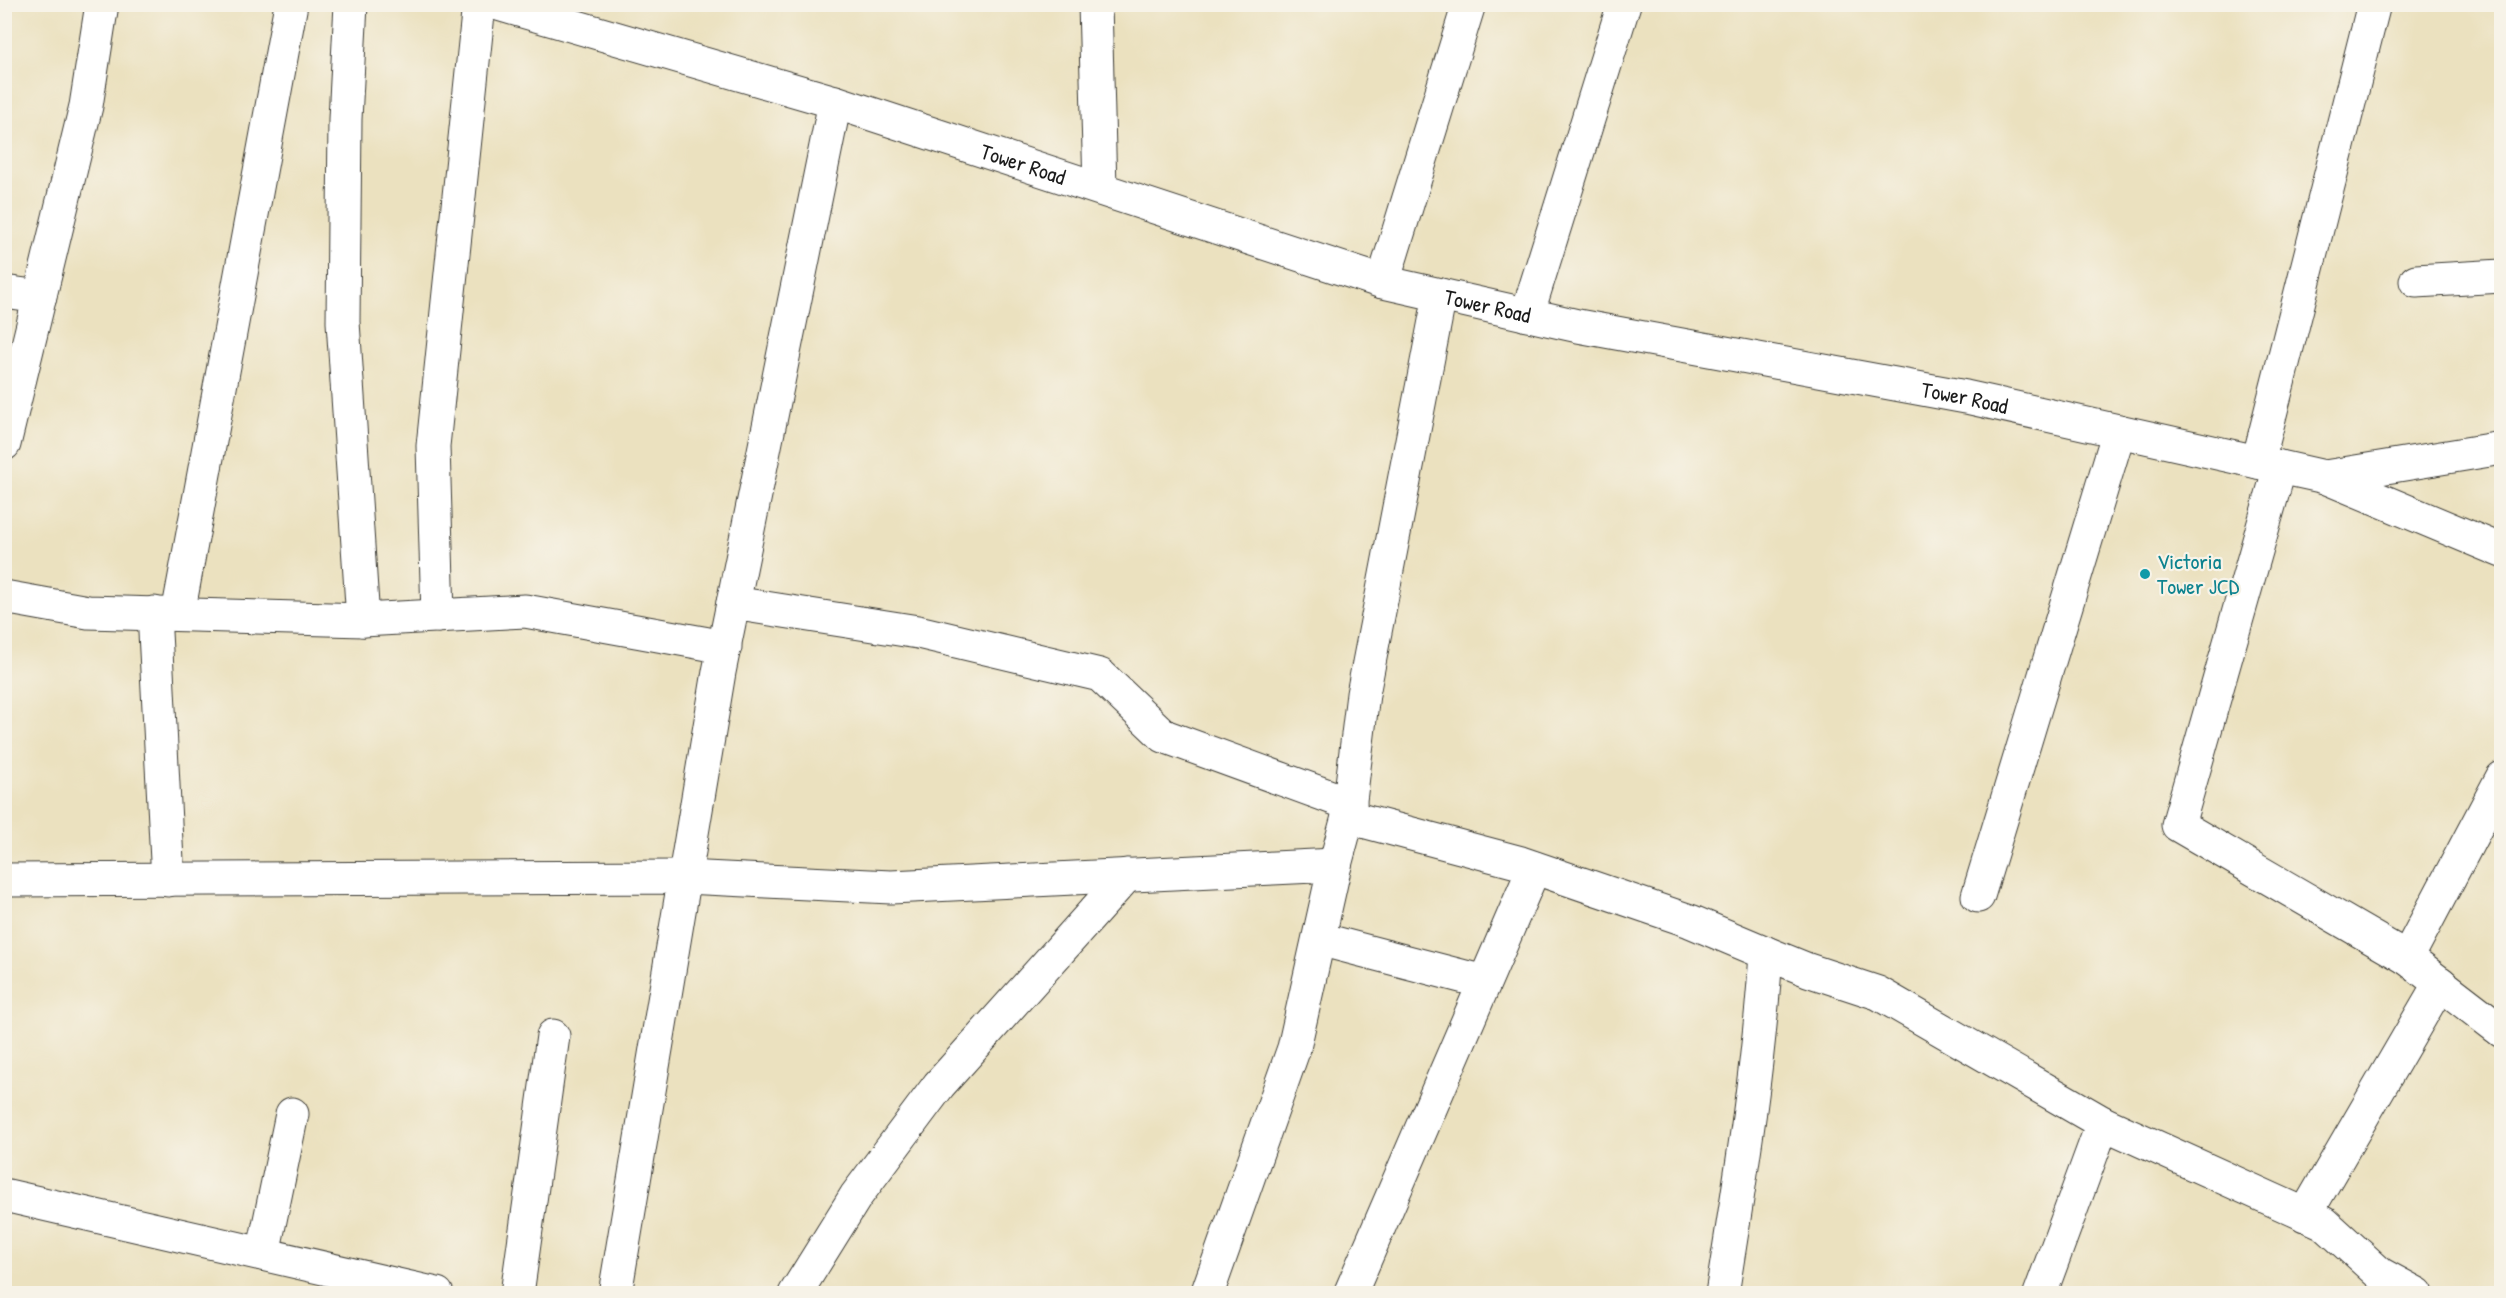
<svg xmlns="http://www.w3.org/2000/svg" width="2506" height="1298" viewBox="0 0 2506 1298" font-family="'Patrick Hand',sans-serif">
	<rect width="100%" height="100%" fill="#f7f3e8"/>
	<filter id="ink" filterUnits="userSpaceOnUse"><feTurbulence type="fractalNoise" baseFrequency=".0167" numOctaves="2"/><feDisplacementMap in="SourceGraphic" scale="12" xChannelSelector="R" yChannelSelector="G"/><feConvolveMatrix kernelMatrix="1 2 1 2 8 2 1 2 1" color-interpolation-filters="sRGB"/></filter>
	<filter id="wash" filterUnits="userSpaceOnUse"><feTurbulence type="fractalNoise" baseFrequency=".008" numOctaves="4" result="noise"/><feDisplacementMap in="SourceGraphic" scale="24" xChannelSelector="R" yChannelSelector="G"/><feGaussianBlur stdDeviation="1.35" result="paint"/><feColorMatrix in="noise" values="0 0 0 0 0 0 0 0 0 0 0 0 0 0 0 0 0 1.4 0 .05"/><feComposite in="paint" operator="in"/></filter>
	<g filter="url(#wash)">
		<rect width="100%" height="100%" fill="#ebe1bf"/>
	</g>
	<g filter="url(#ink)">
		<g fill="none" stroke-linecap="round" stroke-linejoin="round">
			<defs>
				<g id="street">
					<path d="M351,4L345,119L343,322L363,620"/>
					<path id="s1" d="M498,4L835,102L1383,282L1578,326L1966,397L2325,477L2502,448"/>
					<path d="M1095,4L1100,188"/>
					<path d="M2416,281L2502,276"/>
					<path d="M1383,282L1469,4"/>
					<path d="M4,292L40,297"/>
					<path d="M1440,295L1363,694L1348,817L1521,863L1690,921L1766,953C1759,1067 1740,1181 1722,1294"/>
					<path d="M1527,315L1624,4"/>
					<path d="M4,444L86,106L102,4"/>
					<path d="M2258,462L2374,4"/>
					<path d="M2280,467L2178,825L2407,958L2502,1031"/>
					<path d="M2325,477L2502,551"/>
					<path d="M4,597L88,612L363,620L525,611L725,647"/>
					<path d="M733,603L918,632L1100,675L1164,736L1350,804"/>
					<path d="M154,613L168,880"/>
					<path d="M178,614L291,4"/>
					<path d="M438,616L433,446L479,4"/>
					<path d="M4,880L685,877L891,887L1335,865"/>
					<path d="M1978,896L2119,431"/>
					<path d="M1319,939L1484,982"/>
					<path d="M1766,953L1808,970L1878,993L2103,1123L2324,1223L2380,1274L2417,1294"/>
					<path d="M2407,958L2502,778"/>
					<path d="M4,1195L437,1294"/>
					<path d="M2305,1215L2440,983"/>
					<path d="M263,1254L292,1114"/>
					<path d="M517,1294L553,1036"/>
					<path d="M615,1294L719,672L835,102"/>
					<path d="M795,1294L856,1196L939,1085L1127,875"/>
					<path d="M1207,1294L1294,1048L1335,865L1348,817"/>
					<path d="M1350,1294L1534,868"/>
					<path d="M2040,1294L2103,1123"/>
				</g>
			</defs>
			<use href="#street" stroke="#3b3a34" stroke-width="35"/>
			<use href="#street" stroke="#fff" stroke-width="33"/>
		</g>
	</g>
	<circle fill="#0f9aa8" stroke="#f7f3e8" stroke-width="2" cx="2145" cy="574" r="6"/>
	<g text-anchor="middle" dominant-baseline="central" stroke-width="4.5" stroke-linejoin="round" paint-order="stroke">
		<g font-size="22" fill="#1c1c1c" stroke="#f7f3e8">
			<text stroke="none"><textPath href="#s1" startOffset="549">Tower Road</textPath></text>
			<text stroke="none"><textPath href="#s1" startOffset="1035">Tower Road</textPath></text>
			<text stroke="none"><textPath href="#s1" startOffset="1521">Tower Road</textPath></text>
		</g>
		<g font-size="22" fill="#0d838f" stroke="#f7f3e8" text-anchor="start">
			<text x="2157" y="561">Victoria<tspan x="2157" dy="25">Tower JCD</tspan></text>
		</g>
	</g>
	<rect width="2506" height="1298" fill="none" stroke="#f7f3e8" stroke-width="24"/>
</svg>
